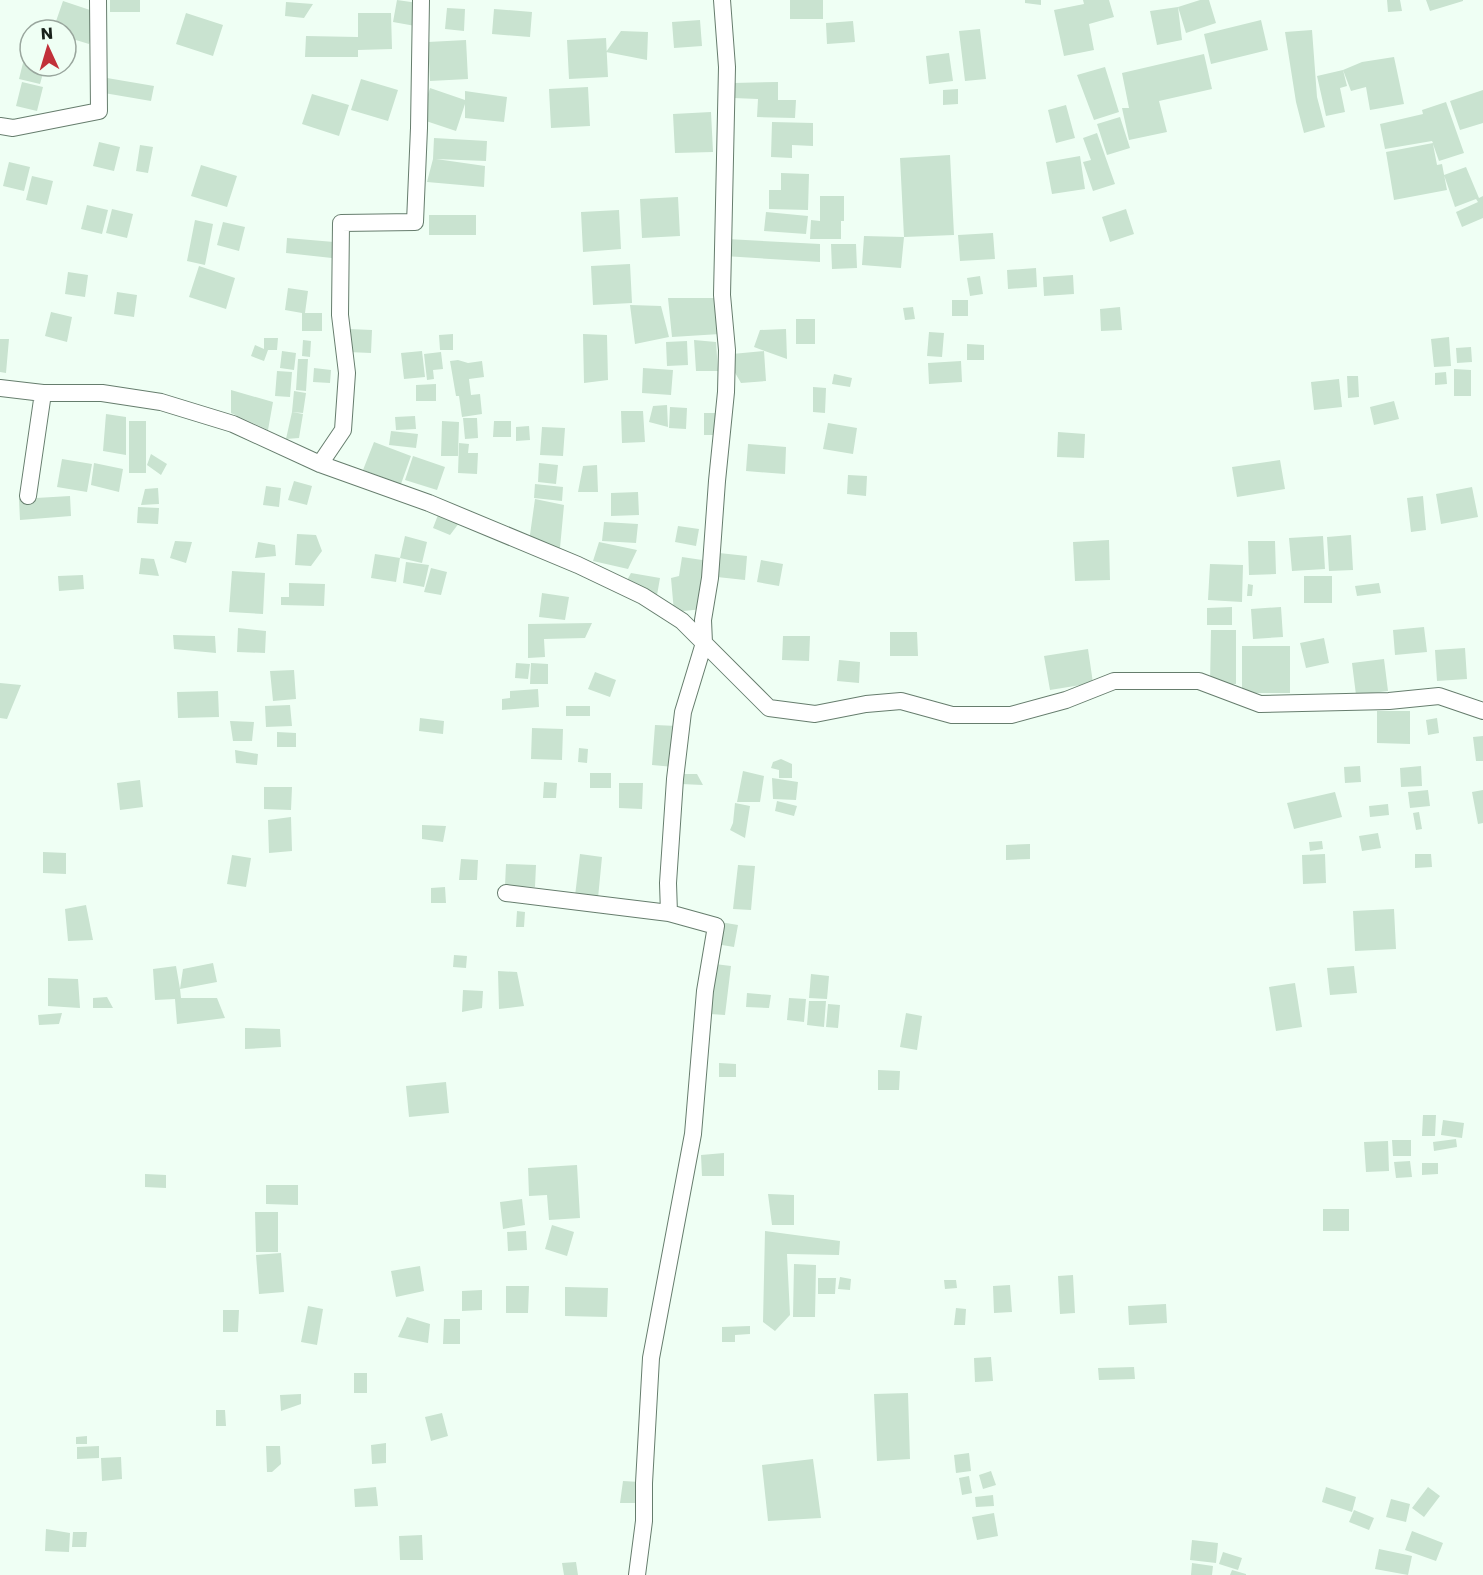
<svg xmlns="http://www.w3.org/2000/svg" width="1483" height="1575" viewBox="0 0 1483 1575" font-family="Poppins,sans-serif">
	<rect width="100%" height="100%" fill="#effff4"/>
	<path fill="#c9e3d0" d="M110,0H140V12H110Z
		M397,0L425,4L421,27L393,22Z
		M790,0H823V19H790Z
		M1025,0H1041V5L1025,3Z
		M1083,0H1109L1114,17L1089,24L1094,50L1064,56L1054,10L1084,4Z
		M1200,0H1209L1216,23L1186,33L1178,7Z
		M1387,0H1400L1402,11L1388,12Z
		M1426,0H1463V1L1430,11Z
		M63,1L99,13L89,44L66,37V30H53Z
		M286,2L313,4L304,18L285,16Z
		M1178,7L1182,40L1157,45L1150,11Z
		M447,8L465,9L464,31L445,29Z
		M494,9L532,12L530,37L492,34Z
		M186,13L223,25L213,56L176,44Z
		M358,13H391L392,49L358,50V57H305L306,36L358,37Z
		M700,20L702,46L674,48L672,22Z
		M1261,20L1268,50L1211,64L1204,34Z
		M853,21L855,42L827,44L826,23Z
		M980,29L986,79L965,81L959,31Z
		M1312,30L1317,97L1325,127L1304,133L1296,102L1285,32Z
		M621,31L648,32L647,60L606,52Z
		M606,38L608,77L569,79L567,40Z
		M466,40L468,79L430,81L428,42Z
		M949,53L953,81L929,84L926,56Z
		M1204,54L1212,89L1159,101L1167,132L1129,140L1122,108H1129L1122,73Z
		M25,55L30,57V66H45L40,84L19,79Z
		M1394,57L1404,104L1370,110L1366,87L1351,91L1343,70L1362,62Z
		M1105,67L1119,112L1094,120L1077,75Z
		M1343,70L1347,86L1340,88L1345,112L1326,116L1317,76Z
		M107,78L154,86L151,101L104,93Z
		M361,79L398,90L388,121L351,110Z
		M22,82L43,87L37,111L16,106Z
		M778,82V100H796L795,118L757,117L758,99L733,98V83Z
		M588,87L590,126L551,128L549,89Z
		M430,88L465,100V91L507,97L504,122L465,118V104L456,131L420,119Z
		M958,89V104L943,105V90Z
		M1483,90V123L1460,130L1450,101Z
		M312,94L349,105L339,136L302,124Z
		M1446,102L1464,153L1439,161L1433,144L1437,165L1442,164L1447,190L1394,200L1386,152L1433,143L1432,141L1385,149L1380,124L1423,114L1422,110Z
		M1066,105L1075,138L1056,143L1048,110Z
		M711,112L713,152L675,153L673,114Z
		M1120,117L1130,148L1107,155L1097,124Z
		M772,122L813,123V146L792,145V158L771,157Z
		M1097,133L1115,184L1093,191L1083,162L1091,160L1083,138Z
		M434,138L487,141L486,161L436,159L485,166L484,187L427,182L433,159Z
		M99,142L120,147L114,171L93,166Z
		M140,145L153,147L148,173L136,171Z
		M950,155L954,235L904,237L900,158Z
		M1080,156L1085,189L1052,194L1046,162Z
		M9,162L30,167L24,191L3,186Z
		M201,165L237,176L227,207L191,196Z
		M1466,167L1479,198L1483,196V218L1462,227L1456,212L1478,202L1476,199L1455,207L1444,175Z
		M781,173L809,174L808,210L769,209V190H781Z
		M32,176L53,181L47,205L26,200Z
		M820,196H844V221H841V239H810L811,220L820,221Z
		M678,197L680,236L642,238L640,199Z
		M87,205L108,210L102,234L81,229Z
		M112,209L133,214L127,238L106,233Z
		M1126,209L1134,234L1110,242L1102,217Z
		M619,210L621,249L583,252L581,212Z
		M766,212L808,216L806,234L764,231Z
		M429,215H476V235H429Z
		M195,220L213,224L205,265L187,261Z
		M223,222L245,227L239,251L217,245Z
		M993,233L995,259L960,261L958,235Z
		M864,236L904,237L901,268L862,265Z
		M287,238L334,242L332,258L286,253Z
		M727,239L820,244V262L724,256Z
		M831,244H856L857,268L832,269Z
		M630,264L632,303L593,305L591,266Z
		M199,266L235,278L226,309L189,297Z
		M1036,268L1037,287L1008,289L1007,270Z
		M68,272L88,275L85,297L65,294Z
		M1073,275L1074,294L1044,296L1043,277Z
		M980,276L983,294L970,296L967,278Z
		M288,288L308,291L305,313H322V331H302V313L285,310Z
		M117,292L137,295L134,317L114,314Z
		M668,298H719L720,334L672,337Z
		M952,300H968V316H952Z
		M630,305L661,306L669,337L635,344Z
		M913,307L915,319L905,320L903,308Z
		M1120,307L1122,330L1101,331L1100,309Z
		M51,312L72,317L67,342L45,336Z
		M796,319H815V344H796Z
		M349,329L372,330L371,353L348,352Z
		M786,329L787,359L754,347L760,330Z
		M929,332L944,333L942,357L927,356Z
		M453,334V350H440L439,335Z
		M583,334L607,335L608,380L584,383Z
		M1449,337L1451,366L1434,367L1431,339Z
		M264,338H278L277,350H268L264,361L251,356L255,345L264,349Z
		M0,339H9L6,373L0,372Z
		M303,340L311,341L310,357L302,356Z
		M694,340L716,342L718,371H696Z
		M687,341L688,365L667,366L666,342Z
		M967,344L984,345V360H967Z
		M1471,347L1472,362L1457,363L1456,348Z
		M282,351L296,353L294,370L280,368Z
		M422,351L425,377L404,379L401,353Z
		M764,351L766,381L741,383L734,371L732,354Z
		M441,352L443,369L433,370L434,379L427,380L424,354Z
		M298,359H308L306,391L296,390Z
		M458,360L468,363L482,361L484,377L469,379L471,395L480,394L482,414L462,417L459,396H456L450,361Z
		M961,361L962,382L929,384L928,363Z
		M314,368L331,370L330,383L313,382Z
		M643,368L673,370L671,395L642,393Z
		M1454,369L1471,370V396H1454Z
		M277,371L292,372L290,397L275,396Z
		M1446,372L1447,384L1435,385V373Z
		M834,374L852,378L850,387L832,384Z
		M1347,376H1358L1359,397L1348,398Z
		M1339,379L1342,407L1314,410L1311,382Z
		M436,384V401H416V385Z
		M813,387L826,388L825,413L813,412Z
		M231,390L273,402L268,430L231,413Z
		M294,391L306,393L303,413L292,412Z
		M1394,401L1399,419L1374,425L1370,407Z
		M667,405L668,427L649,422L653,406Z
		M670,407L687,408L686,429L669,428Z
		M621,411H643L645,442L622,443Z
		M292,412L303,414L299,438L286,439Z
		M704,413H718L717,435H704Z
		M106,414L126,417V455L103,451Z
		M415,416L416,429L396,430L395,417Z
		M463,418H477L478,438L465,439Z
		M129,421H146V473H129Z
		M442,421L459,422L458,456H441Z
		M494,421H511V437H493Z
		M828,423L857,428L853,454L823,449Z
		M529,426L530,440L516,441V427Z
		M542,427L565,428L563,456L540,455Z
		M391,431L418,434L416,448L389,445Z
		M1058,432L1085,434L1084,458L1057,457Z
		M374,442L411,456L401,484L363,470Z
		M459,443L469,444L468,453H478L477,474L458,473Z
		M748,444L786,447L785,474L746,471Z
		M151,454L167,464L161,475L147,465Z
		M413,456L445,467L437,490L405,480Z
		M62,459L92,464L87,492L57,487Z
		M1280,460L1285,489L1237,497L1232,467Z
		M94,463L123,469L119,492L91,485Z
		M539,463L558,465L556,484L538,482Z
		M597,465L598,492H578L583,466Z
		M848,475L867,476L866,496L847,494Z
		M294,481L312,486L307,505L288,500Z
		M535,484L563,487L562,501L534,498Z
		M266,486L281,488L279,507L263,505Z
		M1472,487L1478,517L1441,524L1436,494Z
		M158,488L159,504L141,505L145,489Z
		M638,492L639,515L611,516V493Z
		M70,496L71,516L20,520L19,499Z
		M1423,496L1426,530L1411,532L1407,498Z
		M535,499L564,505L560,548L529,542Z
		M138,507L159,508L158,524L137,523Z
		M438,515L459,523L450,535L433,528Z
		M604,522L638,524L636,543L602,541Z
		M678,526L699,529L696,546L675,542Z
		M297,534L316,535L322,551L311,566L295,565Z
		M1351,535L1353,570L1329,571L1327,537Z
		M405,536L427,542L422,563L400,558Z
		M1323,536L1325,569L1292,571L1289,538Z
		M1109,540L1110,580L1075,581L1073,542Z
		M175,541L192,542L186,563L170,558Z
		M1248,541H1275L1276,574L1249,575Z
		M258,542L275,545L276,556L255,558Z
		M599,542L637,550L628,569L593,561Z
		M719,553L747,556L745,580L717,577Z
		M375,554L400,558L396,582L371,578Z
		M682,557L709,561L703,609L674,612L671,578L679,576Z
		M141,558L154,559L159,576L139,574Z
		M761,560L783,564L779,586L757,582Z
		M406,562L429,565L424,587L403,583Z
		M1210,564L1243,565L1242,602L1208,600Z
		M431,568L447,572L441,595L424,592Z
		M232,571L265,573L263,614L229,612Z
		M631,573L660,578L656,601L625,584Z
		M83,575L84,589L59,591L58,576Z
		M1304,576H1332V603H1304Z
		M289,583L325,584L324,606L281,605V597H289Z
		M1379,583L1381,593L1357,596L1355,586Z
		M1248,584L1253,585L1252,596H1247Z
		M542,593L569,597L565,620L539,617Z
		M1232,607V625H1207V608Z
		M1281,607L1283,637L1253,639L1251,609Z
		M592,623L585,638L544,639L545,657L528,658V624Z
		M1424,627L1427,652L1395,655L1393,630Z
		M238,628L266,631L265,653L237,652Z
		M1211,630H1236V684H1210Z
		M890,632H917L918,656H890Z
		M173,635L215,636L216,653L174,649Z
		M783,636H810L809,661L782,660Z
		M1324,638L1329,663L1306,668L1300,643Z
		M1242,646H1290V693H1242Z
		M1465,648L1467,679L1437,681L1435,650Z
		M1088,649L1093,683L1050,690L1044,656Z
		M1384,659L1388,691L1356,695L1352,663Z
		M839,660L860,662L859,683L837,681Z
		M516,663L530,664L528,679L515,678Z
		M531,663L548,664V684H530Z
		M294,670L296,699L273,701L270,671Z
		M595,672L616,680L610,697L588,689Z
		M0,683L21,685L7,719L0,718Z
		M538,689L539,707L502,710V699L510,698V691Z
		M218,691L219,717L178,718L177,692Z
		M290,705L292,726L266,727L265,706Z
		M566,706H590V716H566Z
		M1377,711H1410V744L1377,743Z
		M420,718L444,721L443,734L419,731Z
		M1437,718L1439,733L1428,735L1426,720Z
		M230,721L254,722L252,741H233Z
		M655,725L677,726L674,767L652,765Z
		M532,728L563,729L562,760L531,759Z
		M277,732L296,733V747H277Z
		M1483,736V761H1476L1473,737Z
		M579,748L588,749L587,763L578,762Z
		M235,750L258,754L257,765L236,763Z
		M781,759L792,764V778H779V770L771,768L773,762Z
		M1360,766L1361,782L1345,783L1344,767Z
		M1421,766L1422,786L1401,787L1400,768Z
		M743,771L764,776L760,802H737Z
		M590,773H611V788H590Z
		M684,774H697L703,785L681,784Z
		M772,778L798,782L796,800L773,799Z
		M140,780L143,807L120,810L117,783Z
		M544,782L557,783L556,798H543Z
		M619,783H643L642,809L619,808Z
		M264,787H292L291,810L264,809Z
		M1428,790L1430,806L1410,808L1408,792Z
		M1483,790V823L1478,824L1472,792Z
		M1335,792L1342,817L1294,829L1287,803Z
		M777,801L797,806L794,816L775,811Z
		M735,803L750,806L745,838L730,830L733,823Z
		M1388,804L1389,815L1370,817L1369,806Z
		M1419,812L1422,829L1416,830L1413,813Z
		M291,817L292,851L269,853L268,820Z
		M422,825L446,826L443,842L422,839Z
		M1378,833L1381,848L1362,851L1359,836Z
		M1322,841L1323,849L1310,851L1309,842Z
		M1030,844V859L1006,860V845Z
		M43,852L66,853V874L43,873Z
		M580,854L602,857L598,898L575,896Z
		M1325,854L1326,883L1303,884L1302,855Z
		M1415,854H1431L1432,867L1415,868Z
		M232,855L251,858L246,887L227,884Z
		M461,859L478,860L477,880H459Z
		M506,864L536,865L535,887L505,886Z
		M738,865L755,866L751,910L733,909Z
		M445,887L446,903H431V888Z
		M86,905L93,940L68,941L65,909Z
		M1394,909L1396,949L1355,951L1353,911Z
		M517,911L525,912L524,927H516Z
		M720,922L738,925L734,947L716,944Z
		M454,955L467,956L466,968L453,967Z
		M213,963L217,982L180,989L181,998H217L225,1018L177,1024L175,999L155,1000L153,969L176,966L180,989L183,969Z
		M715,964L731,966L725,1015L710,1014Z
		M1354,966L1357,993L1330,995L1327,968Z
		M498,971L517,972L524,1006L499,1009Z
		M811,974L829,976L827,999L809,998Z
		M48,978L78,979L80,1008L48,1006Z
		M1295,983L1302,1027L1276,1031L1269,987Z
		M463,990L483,991L482,1008L462,1012Z
		M747,993L771,995L769,1008L746,1007Z
		M107,997L113,1008H93V998Z
		M789,998L806,999L804,1022L787,1020Z
		M809,1001H826L824,1027L807,1025Z
		M828,1004L840,1005L838,1028L826,1027Z
		M62,1013L59,1024L39,1025L38,1015Z
		M906,1013L922,1016L917,1050L900,1047Z
		M245,1028L280,1029L281,1047L245,1049Z
		M719,1063L736,1064V1077H719Z
		M878,1070L900,1071L899,1090H878Z
		M446,1082L449,1113L409,1117L406,1086Z
		M1423,1115H1436L1435,1136H1422Z
		M1443,1120L1464,1123L1462,1138L1441,1135Z
		M1456,1139L1457,1147L1434,1151L1433,1142Z
		M1392,1140H1411V1156H1393Z
		M1388,1141L1389,1171L1366,1172L1364,1142Z
		M724,1153V1176H702L701,1155Z
		M1410,1161L1412,1177L1396,1178L1394,1162Z
		M1422,1163H1438V1174L1422,1175Z
		M577,1165L580,1218L549,1220L547,1195L529,1196L528,1168Z
		M145,1174L166,1175V1188L145,1187Z
		M266,1185H298V1205L266,1204Z
		M768,1194L794,1195V1225H772Z
		M522,1199L525,1225L503,1229L500,1202Z
		M1323,1209H1349V1231H1323Z
		M255,1212H278V1252H256Z
		M552,1225L574,1232L567,1256L545,1249Z
		M526,1231L527,1250L508,1251L507,1232Z
		M765,1231L840,1241L839,1255L787,1254L790,1315L775,1331L763,1322Z
		M281,1253L284,1292L259,1294L256,1255Z
		M794,1264L816,1265L815,1317H793Z
		M420,1266L424,1291L396,1297L391,1271Z
		M1073,1275L1075,1313L1060,1314L1058,1276Z
		M840,1277L851,1279L850,1290L838,1289Z
		M818,1278H836L835,1294H818Z
		M944,1280H956L957,1288L945,1289Z
		M1010,1285L1012,1312L994,1313L993,1286Z
		M506,1286H529L528,1313H506Z
		M565,1287L608,1288L607,1317L565,1316Z
		M482,1290V1310L462,1311V1291Z
		M1166,1304L1167,1323L1129,1325L1128,1306Z
		M308,1306L323,1309L317,1345L301,1342Z
		M956,1308L966,1309L965,1325H954Z
		M223,1310H239L238,1332H223Z
		M407,1317L430,1324L428,1343L398,1337Z
		M444,1319H460V1344H443Z
		M750,1326V1334L735,1335V1342H722V1327Z
		M991,1357L993,1381L975,1382L974,1358Z
		M1134,1367L1135,1379L1099,1380L1098,1368Z
		M354,1373H367V1393H354Z
		M908,1393L910,1459L877,1461L874,1394Z
		M301,1394V1404L281,1411L280,1395Z
		M216,1410H225L226,1426H216Z
		M442,1413L448,1436L431,1441L425,1417Z
		M87,1436V1444H76V1437Z
		M386,1443V1463L372,1464L371,1445Z
		M99,1446V1458L77,1459V1447Z
		M266,1446H280L281,1464L272,1472H267Z
		M969,1453L971,1471L956,1473L954,1455Z
		M121,1457L122,1479L102,1481L101,1458Z
		M813,1459L821,1518L768,1521L762,1465Z
		M991,1471L996,1485L983,1489L979,1475Z
		M969,1476L972,1493L962,1495L959,1478Z
		M623,1481L640,1482L641,1503H620Z
		M376,1487L378,1506L355,1507L354,1489Z
		M1326,1487L1356,1497L1352,1512L1322,1502Z
		M1428,1487L1440,1496L1424,1517L1412,1508Z
		M993,1495L994,1506L976,1507L975,1497Z
		M1391,1499L1410,1504L1406,1522L1386,1517Z
		M1354,1510L1374,1518L1369,1530L1349,1522Z
		M994,1513L998,1536L977,1540L972,1517Z
		M46,1529L70,1533L69,1552L45,1551Z
		M1412,1531L1443,1543L1436,1561L1405,1550Z
		M73,1532H87L86,1547H72Z
		M422,1535L423,1560H400L399,1536Z
		M1192,1540L1218,1543L1216,1563L1190,1560Z
		M1379,1549L1412,1556L1408,1575L1375,1569Z
		M1223,1552L1242,1558L1238,1570L1219,1564Z
		M576,1562L578,1575H564L562,1563Z
		M1192,1563L1213,1566L1212,1575H1191Z
		M1232,1570L1246,1574V1575H1230Z"/>
	<g fill="none" stroke-linecap="round" stroke-linejoin="round">
		<defs>
			<path id="minor" d="M0,126L13,128L99,111L98,0
				M0,388L43,393H102L161,402L233,424L320,464L429,503L578,565L643,596L682,621L769,708L815,714L866,704L901,701L952,715H1011L1066,700L1114,681H1199L1260,704L1389,701L1439,696L1483,711
				M320,464L343,430L347,373L340,315L341,223L415,222L419,128L421,0
				M28,496L43,393
				M506,893L669,913
				M637,1575L644,1521V1483L651,1358L693,1134L705,991L716,926L669,913L668,883L675,779L683,712L704,643L703,620L710,578L717,481L726,392L727,350L722,295L727,67L722,0"/>
		</defs>
		<use href="#minor" stroke="#667d6d" stroke-width="18"/>
		<use href="#minor" stroke="#fff" stroke-width="16"/>
	</g>
	<g transform="translate(48 48) rotate(356)"><circle r="28" fill="#effff4" stroke="#99a69d" stroke-width="1.5"/>
	<path d="M0-4.5L10 22L0 15L-10 22Z" fill="#c13139"/>
	<text y="-9" font-size="16" font-weight="bold" text-anchor="middle" fill="#18211a">N</text>
	</g>
</svg>
